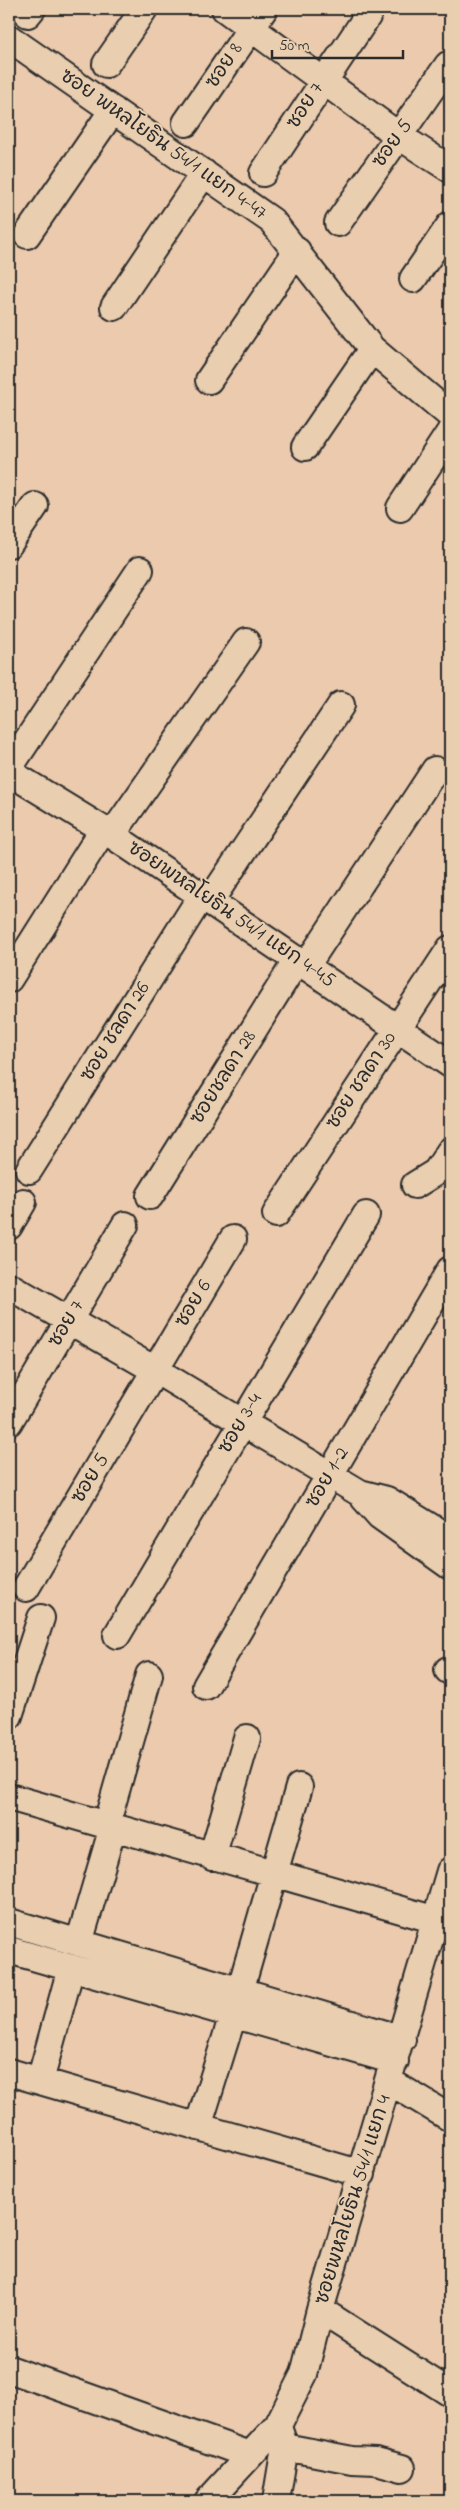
<svg xmlns="http://www.w3.org/2000/svg" width="459" height="2510" viewBox="0 0 459 2510" font-family="'Indie Flower','Playpen Sans Thai',sans-serif">
	<rect width="100%" height="100%" fill="#ebcaae"/>
	<filter id="ink" filterUnits="userSpaceOnUse"><feTurbulence type="fractalNoise" baseFrequency=".02" numOctaves="2"/><feDisplacementMap in="SourceGraphic" scale="10" xChannelSelector="R" yChannelSelector="G"/><feConvolveMatrix kernelMatrix="1 2 1 2 8 2 1 2 1" color-interpolation-filters="sRGB"/></filter>
	<g filter="url(#ink)">
		<g fill="none" stroke-linecap="round" stroke-linejoin="round">
			<defs>
				<path id="minor" d="M225,9L399,136L450,169
					M28,14L32,9
					M9,38L272,221L372,349L450,415
					M106,64L144,9
					M186,123L264,9
					M263,173L368,15
					M338,223L448,65
					M27,235L113,110
					M413,279L450,225
					M114,307L204,173
					M209,380L297,251
					M305,447L372,349
					M400,508L450,432
					M9,544L35,506
					M9,768L140,570
					M9,772L112,835L450,1064
					M112,835L246,642
					M210,901L341,705
					M306,966L435,770
					M9,979L103,830
					M29,1170L202,895
					M415,1185L436,1172L450,1151
					M150,1196L297,960
					M276,1214L450,949
					M9,1226L23,1202
					M9,1286L155,1370L360,1493L387,1500L450,1539
					M9,1422L125,1225
					M364,1498L380,1516L450,1566
					M26,1588L233,1239
					M117,1635L366,1215
					M448,1670L450,1671
					M206,1686L450,1270
					M9,1716L41,1618
					M9,1797L436,1920
					M106,1826L149,1675
					M212,1857L247,1738
					M9,1922L402,2039
					M79,1943L113,1827
					M9,1950L395,2061
					M240,1991L299,1787
					M9,2072L362,2174
					M40,2081L71,1968
					M389,2081L450,2118
					M198,2127L233,2015
					M320,2310L450,2393
					M9,2369L250,2455
					M285,2447L352,2460L376,2461L402,2468
					M208,2501L278,2425L304,2374L320,2310L450,1871
					M276,2501L285,2447L279,2430"/>
			</defs>
			<use href="#minor" stroke="#2b2b2b" stroke-width="30"/>
			<use href="#minor" stroke="#e9ceb0" stroke-width="26"/>
		</g>
	</g>
	<g text-anchor="middle" dominant-baseline="central" stroke-width="4" stroke-linejoin="round" paint-order="stroke">
		<g font-size="20" fill="#2b2b2b" stroke="#e9ceb0">
			<text transform="translate(225 66) rotate(-56)">ซอย 8</text>
			<text transform="translate(306 106) rotate(-57)">ซอย 7</text>
			<text transform="translate(393 144) rotate(-55)">ซอย 5</text>
			<text transform="translate(163 145) rotate(35)">ซอย พหลโยธิน 54/1 แยก 4-47</text>
			<text transform="translate(231 915) rotate(34)">ซอยพหลโยธิน 54/1 แยก 4-45</text>
			<text transform="translate(116 1032) rotate(-58)">ซอย ชลดา 26</text>
			<text transform="translate(224 1078) rotate(-58)">ซอยชลดา 28</text>
			<text transform="translate(362 1081) rotate(-57)">ซอย ชลดา 30</text>
			<text transform="translate(194 1304) rotate(-59)">ซอย 6</text>
			<text transform="translate(67 1324) rotate(-59)">ซอย 7</text>
			<text transform="translate(241 1424) rotate(-59)">ซอย 3-4</text>
			<text transform="translate(328 1478) rotate(-60)">ซอย 1-2</text>
			<text transform="translate(91 1479) rotate(-59)">ซอย 5</text>
			<text transform="translate(354 2200) rotate(-73)">ซอยพหลโยธิน 54/1 แยก 4</text>
		</g>
	</g>
	<rect width="459" height="2510" fill="none" stroke="#e9ceb0" stroke-width="30"/>
	<rect x="15" y="15" width="429" height="2480" fill="none" stroke="#2b2b2b" stroke-width="2" filter="url(#ink)"/>
	<path d="M272 50v8h131v-8" fill="none" stroke="#2b2b2b" stroke-width="2.5"/>
	<text x="279" y="50" font-size="15" fill="#2b2b2b" stroke="#e9ceb0" stroke-width="4" paint-order="stroke">50 m</text>
</svg>
